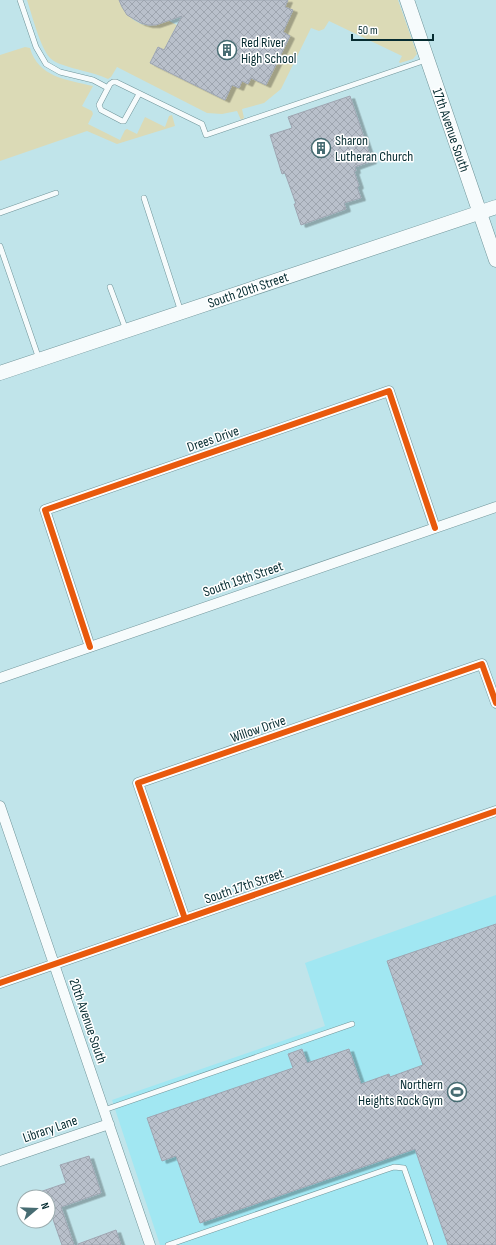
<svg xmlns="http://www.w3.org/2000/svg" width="496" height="1245" viewBox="0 0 496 1245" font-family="'Sofia Sans Condensed',sans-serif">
	<defs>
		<pattern id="building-cross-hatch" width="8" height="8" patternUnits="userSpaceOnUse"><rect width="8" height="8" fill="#b9c0cb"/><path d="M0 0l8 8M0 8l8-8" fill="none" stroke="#9ea5af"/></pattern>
		<filter id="shadow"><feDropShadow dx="4.5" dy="2.5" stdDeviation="0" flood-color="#0004"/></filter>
	</defs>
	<rect width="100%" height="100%" fill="#c0e4ea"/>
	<path fill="#a1e7f2" d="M496,895V1245H160L112,1100L325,1026L305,963Z"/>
	<path fill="#dbdab6" d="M27,0H119C124,14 138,28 155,25C159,24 163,21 167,20L177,25L167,44L168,52L158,47L150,63L225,100L232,85L239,88L242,81L248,84L251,78L266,85L290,36L283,32L293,11L285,7L288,0H398L417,54L413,59L400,63L399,62L402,56L329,21L324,29L319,31L311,28L281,89L264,103L242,109L244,118L241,120L237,111L222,114L207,113L117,67L111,77L108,79C93,72 76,70 60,64C57,63 53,61 50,58C40,47 32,15 27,0Z
		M25,47L30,48C38,77 67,80 93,86L82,106L92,111L93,114L88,124L120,140L125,130L127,129L137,134L145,117L165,127L169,116L172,115L175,126L117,144L87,131L0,161V55Z"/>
	<path fill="url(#building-cross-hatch)" stroke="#9ea5b1" filter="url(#shadow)" d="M119,0H288L285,7L293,10L283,32L290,36L266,85L251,78L248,84L242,81L239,88L232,85L225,100L150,63L158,47L164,50L182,16L156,25H148L141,23L127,15L122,7Z
		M350,96L372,161L355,167L356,171H354L359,186L357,187L361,198L344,203L346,209L301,225L294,204H296L285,173L282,174L270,135L292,128L288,117Z
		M496,924V1245H448L415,1149L200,1223L176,1156L162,1161L147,1118L293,1068L288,1054L302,1049L307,1063L349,1049L361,1084L389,1074L390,1077L423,1065L387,961Z
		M89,1156L101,1193L61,1207L74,1245H62L48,1205V1197H28V1196L66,1183L60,1165Z
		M116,1230L121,1245H78V1244Z"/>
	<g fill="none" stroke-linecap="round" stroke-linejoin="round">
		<defs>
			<path id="lane" d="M20,0L36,47L46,64L60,72L93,80L108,88
				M139,94L124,121H122L101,110L99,105L110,84L113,82H116L202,124L206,135L426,60
				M144,198L181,312
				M0,213L56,193
				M0,246L39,359
				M110,287L126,330
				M104,1110L352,1024
				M168,1245L385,1170L394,1167L404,1168L431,1245"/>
			<path id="street" d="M90,647L45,510L389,391L435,528
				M0,678L496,507
				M0,806L150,1245
				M185,919L138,783L482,664L496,703
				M0,983L496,811
				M0,1161L109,1124"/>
			<path id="secondary" d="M407,0L496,260
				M0,373L496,207"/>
		</defs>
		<use href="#lane" stroke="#6f9499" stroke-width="6"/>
		<use href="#street" stroke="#6f9499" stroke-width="11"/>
		<use href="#secondary" stroke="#6f9499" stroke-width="15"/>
		<use href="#lane" stroke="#f6fbfc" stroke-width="5"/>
		<use href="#street" stroke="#f6fbfc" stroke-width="10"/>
		<use href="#secondary" stroke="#f6fbfc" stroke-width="14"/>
		<defs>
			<path id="cycleway" d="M90,647L45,510L389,391L435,528
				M185,919L138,783L482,664L496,703
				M0,983L496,811"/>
		</defs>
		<use href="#cycleway" stroke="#fff" stroke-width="8"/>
		<use href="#cycleway" stroke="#e8590c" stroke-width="6"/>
	</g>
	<defs>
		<symbol id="building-ring" viewBox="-11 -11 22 22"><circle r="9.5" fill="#fff" stroke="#476c72" stroke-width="1.5"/><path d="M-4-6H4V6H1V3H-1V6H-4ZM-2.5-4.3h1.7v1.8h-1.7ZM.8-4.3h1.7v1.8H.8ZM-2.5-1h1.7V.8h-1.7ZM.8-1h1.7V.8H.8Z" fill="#476c72"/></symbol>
		<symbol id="stadium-ring" viewBox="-11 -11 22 22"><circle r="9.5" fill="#fff" stroke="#476c72" stroke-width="1.5"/><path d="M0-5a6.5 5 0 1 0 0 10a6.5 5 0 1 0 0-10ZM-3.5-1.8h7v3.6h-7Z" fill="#476c72"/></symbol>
	</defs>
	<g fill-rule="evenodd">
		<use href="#building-ring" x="216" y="39" width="22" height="22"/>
		<use href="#building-ring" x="310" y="137" width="22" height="22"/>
		<use href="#stadium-ring" x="446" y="1081" width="22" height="22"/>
	</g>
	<g text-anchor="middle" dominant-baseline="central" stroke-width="3" stroke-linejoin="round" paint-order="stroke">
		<g font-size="14" fill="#062c31" stroke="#fff" text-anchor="start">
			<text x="241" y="42">Red River<tspan x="241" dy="16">High School</tspan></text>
			<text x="335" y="140">Sharon<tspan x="335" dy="16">Lutheran Church</tspan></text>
			<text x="443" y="1084" text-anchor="end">Northern<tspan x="443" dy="16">Heights Rock Gym</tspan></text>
		</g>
		<g font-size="14" fill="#062c31" stroke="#fff">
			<text transform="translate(451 130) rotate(71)">17th Avenue South</text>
			<text transform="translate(248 290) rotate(-19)">South 20th Street</text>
			<text transform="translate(213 439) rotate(-19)">Drees Drive</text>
			<text transform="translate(243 579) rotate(-19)">South 19th Street</text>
			<text transform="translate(258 729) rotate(-19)">Willow Drive</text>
			<text transform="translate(244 886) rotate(-19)">South 17th Street</text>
			<text transform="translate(88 1021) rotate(71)">20th Avenue South</text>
			<text transform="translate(50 1129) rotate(-19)">Library Lane</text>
		</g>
	</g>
	<g transform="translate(36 1209) rotate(71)"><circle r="19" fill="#ffffff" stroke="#9babad"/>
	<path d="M0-3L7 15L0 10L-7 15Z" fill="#476c72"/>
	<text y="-6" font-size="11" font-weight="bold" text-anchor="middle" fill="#062c31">N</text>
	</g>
	<path d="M352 34v6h81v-6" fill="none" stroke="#062c31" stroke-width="2"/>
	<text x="358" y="34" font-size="12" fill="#062c31" stroke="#ffffff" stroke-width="3" paint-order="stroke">50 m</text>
</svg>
